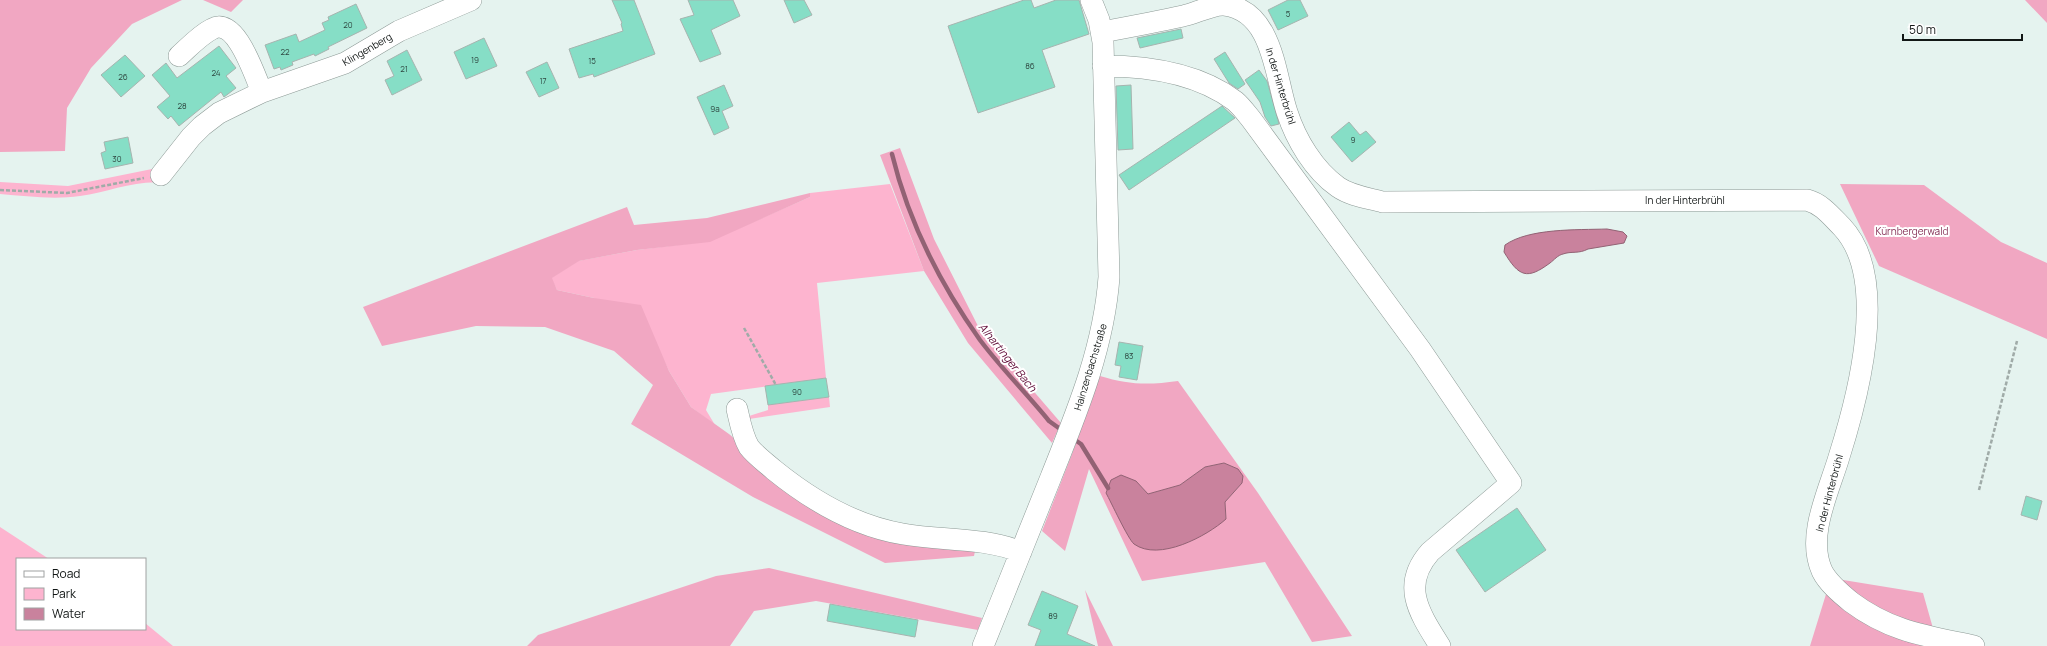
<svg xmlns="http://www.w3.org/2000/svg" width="2047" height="646" viewBox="0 0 2047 646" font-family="Manrope,sans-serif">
	<rect width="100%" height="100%" fill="#e5f3ef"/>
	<path fill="#fdb4cf" d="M157,168L167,183C137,179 109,192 80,196C53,200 26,196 0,194V182L68,186Z
		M890,184L924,271L817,283L826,378L711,394L706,410L715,425L691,407L669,371L654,340L594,298L557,290L551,278L578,261L637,250L710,241L810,197V193Z
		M829,397L830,407L749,419V416L768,410V405Z
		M0,527L49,559H17V629H145V623L173,646H0Z"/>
	<path fill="#f1a7c2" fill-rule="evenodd" d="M0,0H182L132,24L91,68L67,108L65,151L0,152Z
		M203,0H243L231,12Z
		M2025,0H2047V23Z
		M900,148L934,239L979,328L1061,423L1052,443L968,343L924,271L880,155Z
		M1840,184L1924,185L2001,242L2047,263V339L1879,266Z
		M810,193V197L710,242L637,250L579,261L552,278L557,290L594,298L641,305L669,371L691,407L729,434L805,498L976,546L974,556L885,563L753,497L631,424L653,385L614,351L545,327L476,326L382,346L363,307L627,207L634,225L707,218Z
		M1100,376C1129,385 1149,385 1178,381L1258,493L1352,636L1312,642L1265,562L1142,581L1089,469L1065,551L1042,531L1072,454ZM1224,463L1238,469L1242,483L1225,502L1226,519L1108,488L1136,481L1148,494L1180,485L1205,467Z
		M769,568L982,618L978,630L816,601L754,611L730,646H527L538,635L716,576Z
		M1831,578L1923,593L1938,646H1810Z
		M1085,590L1113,646H1098Z"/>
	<path fill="#c9829d" stroke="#926274" d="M1607,229L1623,232L1627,236L1624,243L1588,249C1579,254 1571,251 1563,254C1558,255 1554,260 1550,263C1527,280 1519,277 1504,252L1505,245C1529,228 1577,230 1607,229Z
		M1224,463L1238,469L1243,476L1242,483L1225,502L1226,519C1207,536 1159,562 1134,544C1128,539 1111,502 1106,493L1111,480L1121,475L1136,481L1148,494L1180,485L1205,467Z"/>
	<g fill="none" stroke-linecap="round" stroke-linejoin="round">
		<path stroke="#926274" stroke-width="4.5" d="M892,154C908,220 941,285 980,340C1001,368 1027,394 1049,421L1063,431
			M1072,438L1081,444L1108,488"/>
	</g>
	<path fill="#86dec6" stroke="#a6b4af" d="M612,0H634L655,54L594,77L593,74L579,78L569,49L623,31L621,24L622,23Z
		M688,0H733L740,16L711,30L721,54L700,62L680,19L694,15Z
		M784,0H804L812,15L794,23Z
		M1024,0H1031L1034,8L1056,0H1079L1089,34L1042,50L1055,87L978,113L948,26Z
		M1288,0H1300L1308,16L1278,30L1268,10Z
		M356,4L367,28L328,47L329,49L315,56L314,54L292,62L293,65L281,70L280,67L274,69L265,45L296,34L299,42L325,30L322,23L329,20L328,17Z
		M1181,29L1183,38L1140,48L1137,38Z
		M484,38L497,66L466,79L454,52Z
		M219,46L236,68L226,76L236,88L224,97L221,92L179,126L171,116L168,119L157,107L170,96L152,75L166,63L177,78Z
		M407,50L422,80L392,95L385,80L394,76L387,61Z
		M1225,52L1245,84L1238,89L1229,83L1214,59Z
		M125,55L145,76L121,97L101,75Z
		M547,62L559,88L539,97L526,72Z
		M1259,70L1267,81L1279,124L1271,126L1265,117L1260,102L1245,80Z
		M724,85L733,106L722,111L729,128L714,135L697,97Z
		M1131,85L1133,149L1118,150L1116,86Z
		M1222,106L1235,118L1129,190L1119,175Z
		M1349,122L1360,135L1366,131L1376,142L1352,162L1331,137Z
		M128,137L133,163L105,169L101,153L106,151L104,142Z
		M1119,342L1143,346L1137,380L1119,377L1121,366L1115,365Z
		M826,378L829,397L768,405L765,386Z
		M2026,496L2042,501L2037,520L2021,515Z
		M1517,508L1546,550L1485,592L1456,550Z
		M1042,591L1078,606L1067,634L1095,646H1035L1041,630L1028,625Z
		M830,604L918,620L915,637L827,621Z"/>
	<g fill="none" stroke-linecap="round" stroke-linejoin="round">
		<defs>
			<path id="minor" d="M1102,32C1129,27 1156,22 1183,16C1194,14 1213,4 1224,5C1273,10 1275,76 1287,112C1296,140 1314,170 1338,187C1351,196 1368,198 1383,202L1807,200C1822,204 1831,216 1842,227C1890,278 1858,397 1839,457C1829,491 1806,536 1822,571C1828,583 1840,593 1851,602C1891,632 1927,636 1974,646
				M179,56C189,47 200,35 212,29C236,15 255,77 262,92
				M1103,66C1148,66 1198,73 1235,101C1241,106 1246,113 1251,119L1420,349L1511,483L1430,552C1400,586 1420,614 1440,646
				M161,175L191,137L202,126L219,113L262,92L345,63L399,31L471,0
				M737,409C740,422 742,435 749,447C755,455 766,463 774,470C811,500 855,526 903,534C943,541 983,537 1021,552
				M983,646C1006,590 1028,533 1051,477C1077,412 1104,347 1109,277L1103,42L1099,20L1091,0"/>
		</defs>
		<use href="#minor" stroke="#8d9a96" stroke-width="22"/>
		<path stroke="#a0aba8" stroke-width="2.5" stroke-dasharray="4 2" stroke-linecap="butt" d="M0,190L67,193L144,178
			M744,328L776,385
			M1979,490L2017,341"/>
		<use href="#minor" stroke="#fff" stroke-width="21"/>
	</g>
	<g text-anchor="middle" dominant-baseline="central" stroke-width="4" stroke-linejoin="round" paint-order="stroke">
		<g font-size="8" fill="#2f4942">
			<text x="1288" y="13">5</text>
			<text x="348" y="24">20</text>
			<text x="285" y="51">22</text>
			<text x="475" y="59">19</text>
			<text x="592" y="60">15</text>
			<text x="1030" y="65">86</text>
			<text x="404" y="68">21</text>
			<text x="216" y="72">24</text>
			<text x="123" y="76">26</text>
			<text x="543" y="80">17</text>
			<text x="182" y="105">28</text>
			<text x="715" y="108">9a</text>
			<text x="1353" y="139">9</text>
			<text x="117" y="158">30</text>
			<text x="1129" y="355">83</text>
			<text x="797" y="391">90</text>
			<text x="1053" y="615">89</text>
		</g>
		<g font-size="10" fill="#121716" stroke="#fff">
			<text transform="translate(367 49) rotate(-30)">Klingenberg</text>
			<text transform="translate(1281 86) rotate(73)">In der Hinterbrühl</text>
			<text x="1685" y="200">In der Hinterbrühl</text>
			<text transform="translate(1090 367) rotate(-73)">Hainzenbachstraße</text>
			<text transform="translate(1829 493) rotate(-75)">In der Hinterbrühl</text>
		</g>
		<g font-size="10" fill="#863157" stroke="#fff">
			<text x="1912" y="231">Kürnbergerwald</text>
		</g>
		<g font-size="11" font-style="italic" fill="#5f0936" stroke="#fff">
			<text transform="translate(1008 357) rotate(51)">Alhartinger Bach</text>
		</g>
	</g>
	<rect x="16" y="558" width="130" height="72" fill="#ffffff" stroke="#a0a2a2"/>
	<rect x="24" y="571" width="20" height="6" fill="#ffffff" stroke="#a0a2a2"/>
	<text x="52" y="578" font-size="12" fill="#121716">Road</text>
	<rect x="24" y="588" width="20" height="12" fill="#fdb4cf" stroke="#a0a2a2"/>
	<text x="52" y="598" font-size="12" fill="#121716">Park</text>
	<rect x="24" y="608" width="20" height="12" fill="#c9829d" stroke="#a0a2a2"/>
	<text x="52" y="618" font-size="12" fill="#121716">Water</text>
	<path d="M1903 34v6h119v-6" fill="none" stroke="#121716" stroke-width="2"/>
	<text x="1909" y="34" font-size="12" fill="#121716" stroke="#ffffff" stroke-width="3" paint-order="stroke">50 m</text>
</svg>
